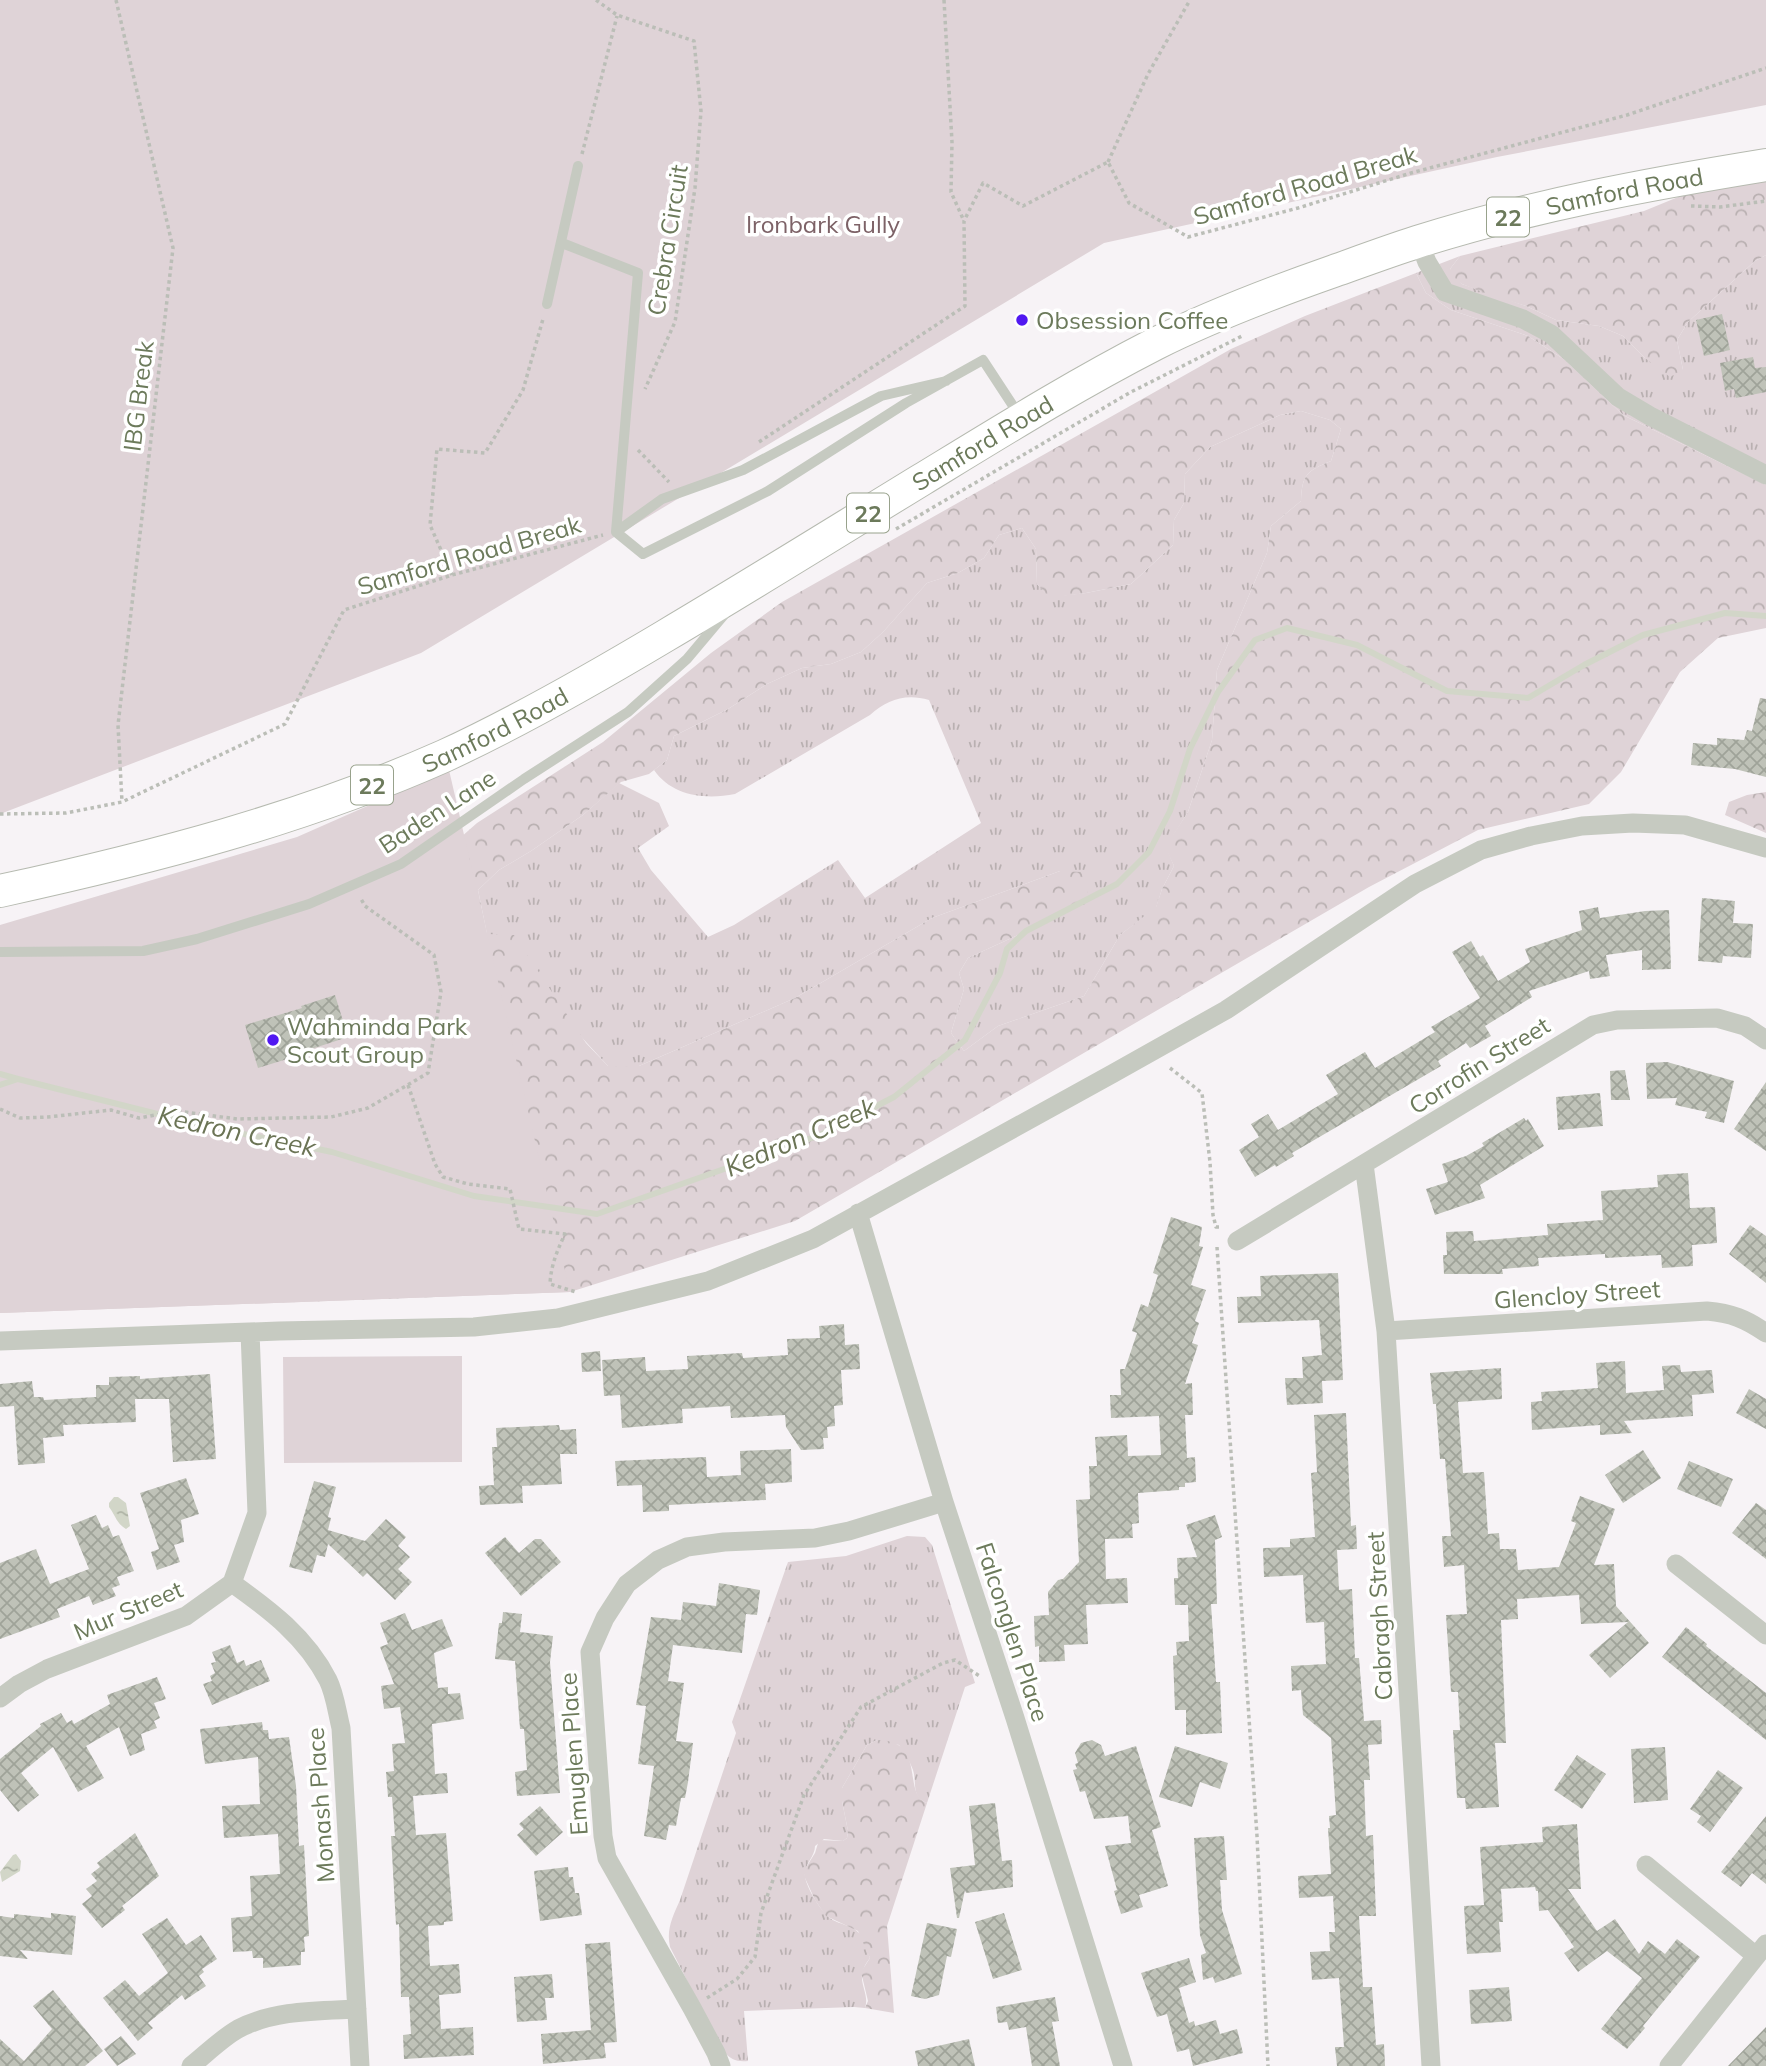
<svg xmlns="http://www.w3.org/2000/svg" width="1766" height="2066" viewBox="0 0 1766 2066" font-family="Mulish,sans-serif">
	<defs>
		<pattern id="grass-tufts" width="24" height="20" patternUnits="userSpaceOnUse" patternTransform="scale(1.75)"><rect width="24" height="20" fill="#dfd3d7"/><path d="M3 7l-1-3M5 7V3M7 7l1-3M15 17l-1-3M17 17v-4M19 17l1-3" fill="none" stroke="#b9b0b1"/></pattern>
		<pattern id="forest-crowns" width="20" height="18" patternUnits="userSpaceOnUse" patternTransform="scale(1.75)"><rect width="20" height="18" fill="#dfd3d7"/><path d="M2 6a3 3 0 1 1 6 0M12 15a3 3 0 1 1 6 0" fill="none" stroke="#b9b0b1"/></pattern>
		<pattern id="water-ripples" width="26" height="14" patternUnits="userSpaceOnUse" patternTransform="scale(1.75)"><rect width="26" height="14" fill="#d2d6c8"/><path d="M2 4q2-2 4 0t4 0M15 11q2-2 4 0t4 0" fill="none" stroke="#aeb3a5"/></pattern>
		<pattern id="building-cross-hatch" width="8" height="8" patternUnits="userSpaceOnUse" patternTransform="scale(1.75)"><rect width="8" height="8" fill="#bfc2b8"/><path d="M0 0l8 8M0 8l8-8" fill="none" stroke="#9fa399"/></pattern>
	</defs>
	<rect width="100%" height="100%" fill="#f7f3f6"/>
	<path fill="url(#grass-tufts)" d="M1766,255V485L1623,415L1565,360L1528,336L1451,310L1426,293L1416,273L1460,256L1450,269L1462,284L1526,306L1556,320L1599,326L1623,336L1645,358L1683,370L1677,340L1688,322L1755,261Z
		M1301,411L1330,420L1341,429L1331,461C1307,471 1302,474 1301,501L1271,526L1267,553L1217,670L1212,740L1188,812L1166,847L1174,866L1162,889L1156,908L1120,935L1084,996L998,1026L964,1051L951,1033L964,989L959,973L968,958L1074,909L1087,899L1060,871L932,918L795,998L639,1066H608L487,934L478,890L499,870L531,851L583,815L619,783L659,803L669,826L638,848L651,870L708,937L734,925L838,860L865,898L981,823L929,700C905,693 887,700 870,715L735,794C705,800 672,796 654,770L667,760L674,736L728,709L767,684L802,668L831,664L861,652L883,632L927,583L958,573L984,558L999,535L1022,528L1036,549L1037,584L1049,597L1086,593L1131,584L1173,545L1174,520L1184,503L1185,474L1210,447L1280,415Z
		M907,1536L925,1537L932,1545L975,1683L965,1687L927,1803C911,1797 917,1783 913,1770C910,1761 904,1753 899,1745L877,1740L867,1745L842,1788V1801L848,1831L847,1838L843,1841L824,1839L815,1846C815,1857 804,1864 805,1876C806,1888 824,1917 835,1921C843,1925 853,1926 859,1933C865,1939 867,1950 870,1958C868,1961 865,1964 864,1968C857,1982 870,1994 865,2008L854,2007L744,2011L748,2061C737,2062 731,2060 723,2051L670,1947C666,1929 673,1916 680,1900L736,1733L732,1722L788,1562L846,1556Z"/>
	<path fill="url(#forest-crowns)" fill-rule="evenodd" d="M1766,180V255L1755,261L1688,322L1677,340L1683,370L1670,377L1645,358L1623,336L1599,326L1556,320L1526,306L1490,295L1462,284L1452,276L1450,269L1460,256L1644,211L1688,193Z
		M1416,273L1426,293L1451,310L1528,336L1565,360L1623,415L1766,485V628L1718,638L1680,672L1621,772L1589,804L1478,830L1369,887L795,1221L570,1292L0,1313V962L418,875L477,823L603,742L711,653L782,602L1231,349L1305,316ZM1301,411L1330,420L1341,429L1331,461C1307,471 1302,474 1301,501L1271,526L1267,553L1217,670L1212,740L1188,812L1165,847L1174,866L1162,889L1156,907L1120,935L1084,996L998,1026L964,1051L951,1033L964,989L959,973L968,958L1074,909L1087,899L1088,885L1081,872L1060,871L932,918L795,998L639,1066H608L586,1043L514,935L487,934L478,890L499,870L531,851L583,815L621,782L649,774L667,760L674,736L728,709L767,684L802,668L831,664L861,652L883,632L927,583L958,573L984,558L999,535L1022,528L1036,549L1037,584L1049,598L1086,593L1131,584L1173,545L1174,520L1184,503L1185,474L1210,447L1280,415Z
		M1766,792V833L1725,815L1729,802L1747,795Z
		M877,1740C928,1740 901,1794 927,1803L887,1926L894,2013L865,2008L868,2001L861,1972L870,1958L858,1931L826,1916L815,1900L805,1878V1869L815,1853L819,1840L843,1841L847,1838L848,1831L842,1801V1788L867,1745Z"/>
	<path fill="#dfd3d7" d="M0,0H1766V105L1497,157L1104,243L421,653L0,814Z
		M449,770L570,1292L0,1313V925L297,837Z
		M462,1356V1462L284,1463L283,1357Z"/>
	<path fill="url(#water-ripples)" d="M114,1497H118L126,1503L130,1526L126,1529C116,1523 116,1516 109,1507V1503Z
		M16,1854L21,1861L20,1871L2,1882L0,1872L13,1855Z"/>
	<g fill="none" stroke-linecap="round" stroke-linejoin="round">
		<path stroke="#d2d6c8" stroke-width="6" d="M0,1074L18,1079
			M0,1085L18,1079L205,1126L332,1152L474,1196L597,1214L820,1135L894,1097L965,1040L1000,973L1007,949L1026,931L1117,884L1149,852L1170,811L1190,749L1218,692L1255,640L1287,628L1357,645L1447,691L1528,698L1584,665L1643,635L1725,613L1766,616"/>
	</g>
	<path fill="url(#building-cross-hatch)" d="M1722,314L1730,350L1704,356L1696,320Z
		M1753,357L1755,368L1766,367V392L1736,398L1734,389L1725,391L1720,363Z
		M1760,698L1766,699V777L1735,769L1691,765L1693,743L1717,745V738L1744,740L1747,730L1752,731Z
		M1702,898L1735,901L1733,923L1753,924L1751,958L1723,956L1722,963L1698,961Z
		M1598,907L1600,918L1645,911L1669,910L1671,969L1642,970V950L1606,955L1610,976L1590,979L1589,971L1529,991L1532,997L1485,1026L1491,1036L1470,1048L1466,1043L1438,1061L1441,1066L1292,1153L1294,1156L1276,1167L1275,1165L1255,1177L1239,1150L1259,1137L1251,1124L1268,1114L1278,1130L1338,1094L1326,1075L1365,1052L1375,1068L1435,1032L1431,1027L1480,998L1452,952L1471,941L1480,957L1483,955L1498,981L1530,962L1525,949L1582,930L1579,911Z
		M335,995L348,1037L299,1053L300,1055L258,1068L245,1025L302,1008L301,1006Z
		M1667,1062L1734,1081L1724,1123L1705,1118L1707,1112L1675,1105L1677,1098L1647,1099L1646,1063Z
		M1625,1070L1630,1100H1611L1610,1071Z
		M1766,1082V1151L1734,1129Z
		M1600,1093L1603,1126L1558,1130L1556,1097Z
		M1524,1118L1526,1121L1528,1119L1544,1146L1480,1185L1485,1198L1435,1215L1426,1189L1448,1182L1442,1164L1466,1156L1484,1146L1482,1143Z
		M1688,1173L1690,1208L1715,1207L1717,1243L1692,1245L1693,1266L1662,1268L1661,1255L1605,1258V1254L1538,1258L1539,1266L1502,1269L1503,1274H1444L1443,1255H1447L1446,1232L1473,1231L1474,1241L1548,1235L1547,1224L1603,1220L1601,1191L1658,1187L1657,1175Z
		M1171,1217L1202,1227L1199,1246L1203,1247L1191,1285L1206,1290L1195,1321L1199,1323L1192,1343L1198,1345L1185,1384L1192,1383L1193,1415H1185L1187,1458L1195,1457L1196,1482L1185,1483V1487H1179V1490L1138,1493L1139,1523L1132,1524L1133,1538L1105,1539L1106,1579L1127,1578L1128,1603L1086,1605L1088,1644L1064,1645L1065,1661L1039,1662V1646L1035,1647L1034,1616L1049,1615L1048,1592L1058,1580L1063,1579L1079,1562L1076,1500L1090,1499L1089,1466H1097L1095,1437L1127,1435L1128,1456L1161,1455L1159,1416L1111,1418L1110,1395H1121L1120,1369H1125L1137,1333L1132,1331L1141,1304L1148,1307L1158,1275L1153,1273Z
		M1750,1225L1766,1236V1283L1729,1254Z
		M1338,1273L1343,1380L1322,1381L1323,1403L1287,1405L1285,1378H1303L1302,1357L1322,1355L1319,1320L1238,1323L1237,1297L1261,1296L1260,1276Z
		M844,1324L845,1345L859,1344L860,1369L841,1370L843,1405L834,1406L835,1426L827,1427L828,1438H823L824,1449L801,1450L786,1427L785,1415L731,1418L730,1406L682,1409L683,1423L622,1428L620,1395L604,1396L602,1360L645,1357L646,1371L688,1369L687,1356L742,1353L743,1358L788,1355L787,1339L820,1338L819,1326Z
		M600,1351L601,1371L582,1372L581,1353Z
		M1625,1361L1626,1393L1664,1390L1662,1366L1680,1365L1681,1372L1712,1370L1714,1393L1692,1395L1693,1416L1624,1421L1632,1433L1600,1435V1425L1532,1430L1531,1402L1542,1401L1541,1392L1598,1388L1596,1363Z
		M1501,1368L1502,1399L1458,1402L1463,1473L1484,1472L1488,1534L1499,1533L1500,1549H1516L1518,1570L1559,1567L1576,1523L1571,1521L1580,1496L1615,1509L1594,1565L1614,1564L1616,1606L1649,1643L1610,1678L1589,1655L1628,1622L1581,1624L1579,1595L1517,1599L1518,1619L1501,1620L1506,1743H1495L1499,1807L1466,1809L1465,1798H1457L1453,1730H1460L1458,1692H1451L1446,1615L1467,1614L1464,1565L1444,1567L1442,1536H1451L1445,1459H1440L1436,1404H1433L1430,1373Z
		M210,1374L216,1459L173,1462L169,1399H135L136,1422L63,1425L64,1436L43,1438L45,1463L18,1465L14,1406L0,1407V1384L32,1381L34,1397H43L44,1400L96,1397V1385H109V1377L140,1376V1379Z
		M1749,1389L1766,1399V1429L1736,1413Z
		M1346,1413L1351,1526L1356,1525L1357,1549L1337,1550L1339,1590L1352,1589L1355,1658H1359L1364,1721L1381,1720L1382,1744L1368,1745L1370,1780H1364L1366,1836L1373,1835L1376,1916H1359L1363,1987H1372L1376,2045L1384,2044L1385,2066H1337L1335,2047H1344L1339,1978L1312,1980L1310,1952L1330,1951L1329,1932H1335L1333,1896L1299,1898L1298,1876L1331,1874L1328,1828H1330L1329,1816L1336,1815L1331,1738L1303,1715L1301,1690L1292,1691L1291,1666L1326,1664L1324,1622L1306,1623L1303,1575L1264,1577L1263,1548L1290,1547V1539L1315,1537L1311,1473L1317,1472L1314,1415Z
		M559,1425L560,1430L576,1429L577,1454H560L562,1484L522,1486L523,1503L480,1505L479,1486L494,1485L492,1447H497L496,1428Z
		M791,1449L792,1482L765,1484L766,1500L669,1505V1511L643,1512L642,1485L617,1486L615,1461L706,1457L707,1477L741,1475L740,1451Z
		M1643,1450L1661,1478L1623,1503L1605,1475Z
		M1689,1461L1733,1479L1721,1507L1677,1489Z
		M186,1478L199,1514L181,1520L184,1542L174,1545L180,1562L157,1570L151,1552L159,1549L140,1493Z
		M314,1481L336,1487L328,1517L331,1518L328,1530L365,1541L386,1519L406,1537L398,1546L410,1557L398,1569L412,1582L395,1600L367,1573L363,1577L328,1544L325,1557L317,1555L312,1573L289,1567Z
		M1756,1503L1766,1510V1559L1732,1533Z
		M96,1515L102,1528L108,1525L113,1537L119,1535L134,1571L117,1577L120,1585L112,1588L116,1596L93,1605L89,1596L57,1609L60,1617L0,1639V1563L36,1549L50,1584L89,1569L71,1525Z
		M1215,1515L1222,1537L1215,1540L1217,1604H1211L1216,1682H1220L1222,1733L1186,1735V1710H1175L1173,1656L1177,1655L1176,1642L1189,1641L1188,1605H1175L1174,1578H1178L1177,1558L1197,1557L1186,1525Z
		M505,1537L519,1553L535,1539H541L561,1562L521,1596L485,1553Z
		M719,1583L760,1590L757,1615L746,1614L742,1653L673,1645L668,1681L684,1683L676,1741L693,1743L688,1782L685,1798H681L676,1826L669,1825L666,1840L644,1836L654,1766L638,1764L646,1706L636,1705L651,1617L681,1620L683,1602L716,1606Z
		M503,1612L522,1614L520,1632L553,1636L550,1662L560,1793L517,1796L515,1772L527,1770L524,1729H520L515,1661L495,1659L499,1623H502Z
		M405,1613L412,1630L442,1619L453,1646L434,1653L438,1688L448,1687V1694L460,1693L464,1719L432,1724L435,1774L447,1773L448,1793L413,1796L416,1835L446,1833L453,1921L444,1922V1925L428,1926L430,1966L459,1964L461,1993L439,1995L441,2029L473,2027L474,2055L404,2059L403,2035L411,2034L409,1997H401L399,1924L396,1925L391,1836H395L392,1797H388L386,1772L394,1771L392,1744L405,1743L400,1707L384,1709L381,1686L394,1684L380,1647L388,1644L380,1623Z
		M1686,1627L1707,1644L1706,1646L1766,1693V1740L1662,1657Z
		M230,1645L237,1663L244,1660L246,1666L261,1660L270,1681L212,1705L203,1684L212,1681L210,1676L215,1673L211,1663L216,1662L212,1652Z
		M157,1677L166,1699L154,1703L160,1718L154,1721L157,1728L141,1734L145,1750L130,1756L119,1727L86,1746L104,1778L78,1792L53,1747L21,1773L39,1795L18,1812L0,1790V1759L41,1726L40,1724L61,1713L67,1723L72,1720L74,1724L110,1704L107,1695Z
		M262,1722L263,1730H268L269,1739L289,1737L296,1786L299,1846L304,1845L307,1901L309,1936L304,1937L305,1952H301V1965L263,1968V1958H253L252,1951L233,1952L231,1918L252,1916L250,1876L280,1874L278,1834L224,1838L222,1806L260,1804L258,1757L205,1764L200,1729Z
		M1092,1740L1101,1745L1105,1756L1136,1746L1161,1827L1152,1830L1168,1886L1139,1895L1143,1907L1121,1914L1114,1891L1117,1890L1105,1846L1131,1843L1128,1816L1094,1819L1085,1791L1080,1792L1073,1770L1077,1769L1075,1764L1078,1763L1075,1753L1081,1743Z
		M1175,1746L1228,1763L1220,1789L1200,1782L1192,1807L1159,1797Z
		M1665,1747L1668,1800L1634,1803L1631,1749Z
		M1577,1755L1606,1774L1582,1809L1554,1790Z
		M1718,1770L1743,1788L1710,1832L1697,1822L1701,1816L1690,1809Z
		M995,1803L1002,1861L1012,1860L1013,1887L966,1893L965,1890L959,1918H957L950,1868L975,1865L969,1806Z
		M540,1806L563,1832L536,1856L517,1835L524,1829L519,1824Z
		M1766,1816V1884L1752,1873L1741,1887L1721,1872Z
		M1577,1824L1581,1889H1568L1597,1931L1615,1919L1639,1954L1648,1941L1665,1954L1677,1939L1700,1957L1643,2026L1645,2028L1627,2049L1601,2029L1642,1978L1607,1951L1578,1972L1564,1953L1574,1947L1548,1910L1539,1911L1538,1891H1536L1535,1887L1501,1889L1503,1922H1499L1501,1952L1467,1954L1464,1906L1484,1905L1480,1847L1543,1842L1542,1827Z
		M135,1833L159,1876L122,1906L125,1910L102,1928L82,1904L92,1896L86,1889L97,1881L91,1874L100,1867L97,1863Z
		M1224,1836L1227,1880H1220L1222,1910L1242,1974L1215,1983L1213,1977L1203,1980L1201,1955L1206,1953L1200,1935L1194,1838Z
		M568,1867L569,1877H573L575,1893H579L582,1915L540,1921L534,1871Z
		M51,1913L76,1916L72,1955L20,1950L28,1959L0,1956V1916L14,1918V1914L51,1918Z
		M1004,1913L1022,1970L993,1979L975,1922Z
		M167,1918L186,1945L201,1935L217,1959L202,1969L204,1972L199,1976L206,1986L185,2000L182,1995L148,2023L153,2028L138,2041L103,1998L125,1980L139,1996L168,1973L142,1934Z
		M927,1923L957,1929L951,1957L947,1956L939,1995L925,1999L911,1996Z
		M610,1942L617,2042L604,2043L606,2058L543,2064L541,2034L591,2030L585,1944Z
		M1189,1958L1196,1982L1179,1988L1189,2023L1194,2021L1195,2026L1216,2020L1220,2034L1237,2029L1243,2053L1193,2066L1189,2049L1177,2052L1167,2014L1157,2017L1141,1973Z
		M552,1974L554,1998H545L547,2020L517,2022L514,1977Z
		M1509,1987L1512,2021L1471,2024L1469,1990Z
		M53,1990L103,2051L85,2066H0V2039L24,2061L52,2029L33,2006Z
		M1055,1997L1059,2021L1052,2022L1060,2066H1032L1026,2027L1009,2030L1007,2022L998,2023L996,2007Z
		M1766,2027V2066H1728Z
		M121,2036L136,2054L117,2066L104,2049Z
		M969,2039L975,2066H918L915,2051Z"/>
	<g fill="none" stroke-linecap="round" stroke-linejoin="round">
		<defs>
			<g id="primary">
				<path id="s1" d="M0,891C151,858 302,819 444,756C520,721 593,679 665,636C751,585 836,532 921,480C998,433 1075,385 1155,344C1213,315 1274,292 1334,271C1362,261 1389,251 1417,242C1530,206 1649,184 1766,165"/>
			</g>
		</defs>
		<use href="#primary" stroke="#b6bab0" stroke-width="34"/>
		<path stroke="#bbbeb7" stroke-width="3.5" stroke-dasharray="3.5 3.5" stroke-linecap="butt" d="M116,0L173,248L118,725L122,802
			M596,0L617,15L694,41L701,111L695,188L675,322L645,389
			M944,0L952,142L951,192L964,221
			M582,154L617,16
			M1108,162L1148,74L1190,0
			M1691,206L1720,207L1766,201
			M759,442L965,306L964,221L983,183L1023,206L1108,162L1129,203L1188,237L1298,208L1411,173L1627,115L1766,68
			M638,450L669,482
			M896,529L1131,392L1244,335
			M452,575L430,525L437,449L485,453L523,390L543,319
			M0,814L66,813L122,802L285,724L344,610L452,575L603,535
			M1170,1068L1202,1093L1210,1162L1213,1215L1216,1227H1222
			M408,1085L435,1164L443,1177L468,1184L510,1189L519,1229L565,1234C557,1251 551,1265 550,1284L576,1292
			M0,1109L20,1118L48,1117L111,1110L139,1118L177,1111L237,1119L331,1117L368,1108L428,1073L441,992L434,955L365,906L361,899
			M1217,1247L1257,1836L1268,2066
			M707,1998L737,1979L755,1957L761,1913L804,1795L861,1707L943,1663L955,1660L981,1677"/>
		<path stroke="#c6cac1" stroke-width="10" d="M562,243L638,273L616,532
			M547,304L578,166
			M946,381L881,396L743,470L662,499L616,532L643,554L768,491L906,403L983,360L1019,415
			M0,952L143,951L197,939L309,904L401,864L524,779L628,712L687,659L724,615"/>
		<path stroke="#c6cac1" stroke-width="19" d="M1419,241L1427,262L1445,292L1523,319L1551,334L1618,397L1650,416L1766,475
			M1364,1164L1386,1331L1431,2066
			M858,1213L944,1502L1015,1718L1123,2066
			M1237,1241L1593,1025L1617,1020L1717,1018L1745,1026L1766,1040
			M1386,1331L1707,1311C1731,1313 1746,1319 1766,1333
			M0,1341L279,1331L474,1327L558,1318L708,1281L813,1239L1112,1074L1226,1010L1415,884L1481,850L1531,836L1582,826L1633,823L1685,825L1766,848
			M1676,1564L1766,1635
			M232,1583C270,1610 306,1637 328,1680C335,1694 337,1712 341,1728L360,2066
			M0,1698L19,1684L47,1669L186,1616L232,1583L257,1513L250,1332
			M1646,1865L1756,1956
			M191,2066C206,2054 222,2038 238,2029C274,2010 317,2011 357,2009
			M721,2066L716,2053L692,2008L607,1858L603,1836L590,1652L605,1618L627,1584L658,1560L687,1547L724,1542L815,1538L849,1531L944,1502
			M1669,2066L1766,1944"/>
		<use href="#primary" stroke="#fff" stroke-width="32"/>
	</g>
	<g fill="#5118f1" stroke="#fff" stroke-width="2.5">
		<circle cx="1022" cy="320" r="7"/>
		<circle cx="273" cy="1040" r="7"/>
	</g>
	<g text-anchor="middle" dominant-baseline="central" stroke-width="7" stroke-linejoin="round" paint-order="stroke">
		<g fill="#fff" stroke="#98a28c" stroke-width="2">
			<rect x="1487" y="197.5" width="42" height="39" rx="5"/>
			<rect x="847" y="493.5" width="42" height="39" rx="5"/>
			<rect x="351" y="765.5" width="42" height="39" rx="5"/>
		</g>
		<g font-size="23" font-weight="bold" fill="#6c7a5b">
			<text x="1508" y="217">22</text>
			<text x="868" y="513">22</text>
			<text x="372" y="785">22</text>
		</g>
		<g font-size="24" fill="#6c7a5b" stroke="#fff">
			<text transform="translate(1305 185) rotate(-16)">Samford Road Break</text>
			<text stroke="none"><textPath href="#s1" startOffset="1782">Samford Road</textPath></text>
			<text transform="translate(667 240) rotate(-81)">Crebra Circuit</text>
			<text transform="translate(138 396) rotate(-83)">IBG Break</text>
			<text stroke="none"><textPath href="#s1" startOffset="1088">Samford Road</textPath></text>
			<text transform="translate(469 555) rotate(-16)">Samford Road Break</text>
			<text stroke="none"><textPath href="#s1" startOffset="522">Samford Road</textPath></text>
			<text transform="translate(437 811) rotate(-33)">Baden Lane</text>
			<text transform="translate(1479 1065) rotate(-32)">Corrofin Street</text>
			<text transform="translate(1577 1294) rotate(-4)">Glencloy Street</text>
			<text transform="translate(128 1610) rotate(-23)">Mur Street</text>
			<text transform="translate(1379 1616) rotate(-93)">Cabragh Street</text>
			<text transform="translate(1013 1632) rotate(72)">Falconglen Place</text>
			<text transform="translate(573 1754) rotate(-94)">Emuglen Place</text>
			<text transform="translate(320 1805) rotate(-94)">Monash Place</text>
		</g>
		<g font-size="24" fill="#7d6267" stroke="#fff">
			<text x="823" y="224">Ironbark Gully</text>
		</g>
		<g font-size="24" fill="#6c7a5b" stroke="#fff" text-anchor="start">
			<text x="1036" y="320">Obsession Coffee</text>
			<text x="287" y="1026">Wahminda Park<tspan x="287" dy="28">Scout Group</tspan></text>
		</g>
		<g font-size="26" font-style="italic" fill="#6b7455" stroke="#fff">
			<text transform="translate(237 1131) rotate(12)">Kedron Creek</text>
			<text transform="translate(800 1137) rotate(-23)">Kedron Creek</text>
		</g>
	</g>
</svg>
